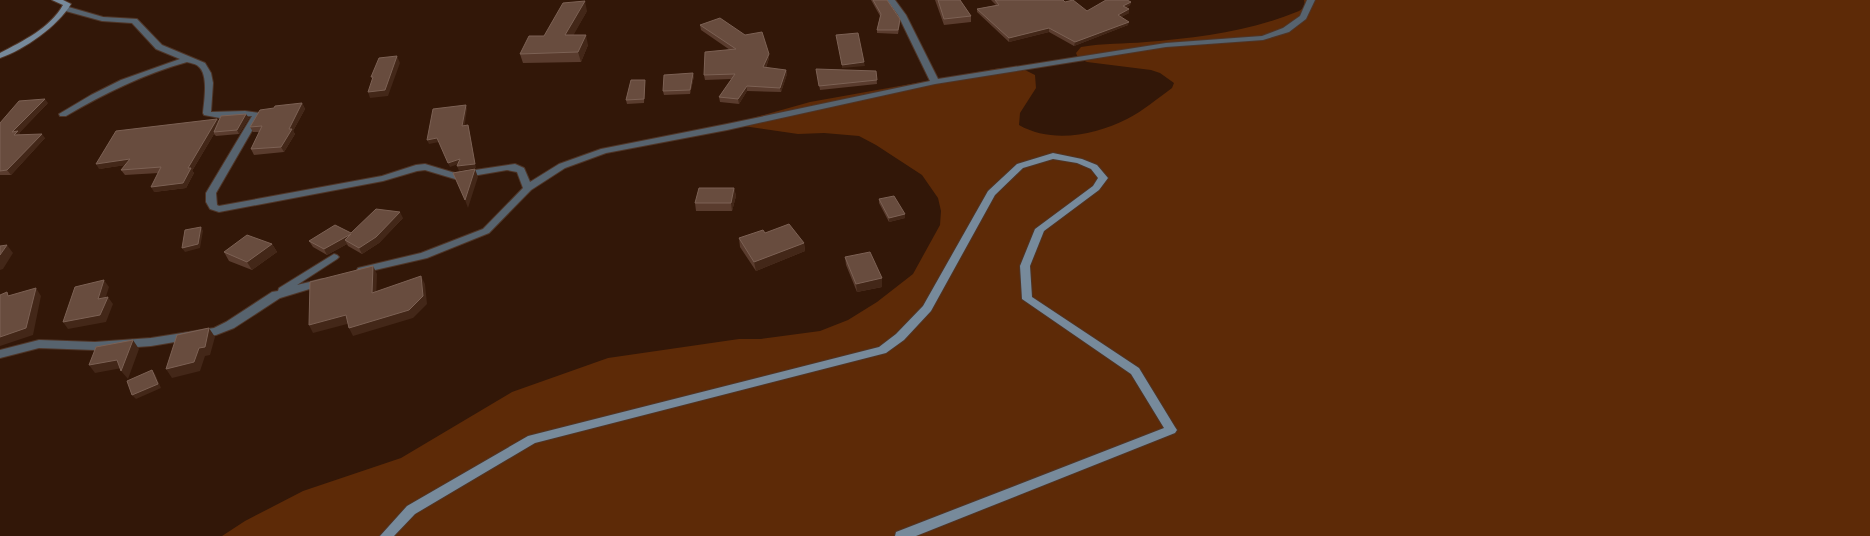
<svg xmlns="http://www.w3.org/2000/svg" width="1870" height="536" viewBox="0 0 1870 536" font-family="Manrope,sans-serif">
	<rect width="100%" height="100%" fill="#321708"/>
	<path fill="#5d2a07" d="M1304,0H1870V536H222L245,521L303,491L401,458L512,392L608,358L739,339H761L820,331L848,320L877,302L913,274L940,225L941,211L938,198L922,175L876,145L859,136L824,133L798,134L743,126L742,121L810,102L1000,68H1021L1035,75L1036,88L1020,113L1019,125C1052,144 1095,135 1127,119C1143,111 1158,98 1172,88L1174,83L1160,73L1151,70L1087,62L1078,58L1076,53L1081,47C1104,43 1124,44 1146,42C1197,38 1251,31 1299,11L1305,7Z"/>
	<g fill="none" stroke-linecap="round" stroke-linejoin="round">
		<defs>
			<path id="street" d="M887,0H895L906,15L938,79L1166,43L1262,36L1283,28L1300,16L1307,0H1315L1306,19L1289,32L1263,40L1166,47L935,84L727,130L606,153L565,168L531,190L489,233L427,258L362,273L357,270L358,268L421,253L483,229L523,188L517,172L507,170L455,179L425,170L417,171L383,181L219,212L210,209L206,202V193L252,116L220,118L204,115L203,113C204,101 209,74 198,66C196,64 191,63 187,62C144,74 105,93 66,116H60L59,114L91,95L121,80L180,59L156,49L132,23L102,21L62,10V6H65L103,17L137,19L162,45L205,63L211,73L213,83L211,112L245,111L260,113L261,115L216,193L217,205L219,206L382,176L416,165L425,164L455,173L515,164L524,168L530,182L559,164L601,149L727,124L930,81L898,15Z
				M334,254L337,255L339,257L337,259L297,285L322,279L326,280L327,282L326,284L280,298L234,328L216,335L151,346L95,350L39,348L0,358V350L39,340L95,342L151,338L214,328L226,322L272,292L278,291L279,288Z"/>
			<path id="secondary" d="M52,0H63L71,4C58,26 24,50 0,58V53C23,41 50,28 63,5Z
				M1053,153L1082,159L1097,165L1108,178L1099,190L1044,231L1030,266L1032,297L1139,368L1175,427L1177,430L1175,433L916,536H895L896,532L1164,428L1131,374L1022,299L1020,266L1035,229L1093,186L1098,178L1091,169L1077,163L1053,159L1023,168L995,195L931,311L904,340L886,353L535,443L415,514L394,536H380L407,506L528,436L879,347L896,334L923,306L988,191L1017,164Z"/>
		</defs>
		<use href="#street" stroke="#4f3527" stroke-width="2"/>
		<use href="#secondary" stroke="#4f3527" stroke-width="2"/>
		<use href="#street" fill="#57636e" fill-rule="evenodd"/>
		<use href="#secondary" fill="#778a9b" fill-rule="evenodd"/>
	</g>
	<path fill="#5a3c2e" d="M871,0H887L900,23L898,34L877,33V30L880,16Z
		M935,0H960L971,16V22L944,25Z
		M991,0H1063L1065,2L1087,11L1131,2L1130,5L1126,8L1129,9V13L1121,17L1128,25L1074,46L1049,32L1009,42L977,12V9L996,5Z
		M587,11L573,35L588,45L581,62L523,63L520,54L544,36Z
		M700,25L769,58L766,68L786,70L787,74L781,92L747,91L739,104L720,102L719,97L732,79L705,80L704,75L730,50L701,30Z
		M876,71L877,84L820,90L817,73Z
		M694,76L690,94L664,95L663,91Z
		M645,80V84L644,103L627,104L626,100Z
		M48,103L19,133L20,135L45,138L11,175H0V123Z
		M302,103L305,109L293,131L295,134L284,152L254,155L251,149L260,132H253L250,127Z
		M249,118L239,134L216,136L214,134L192,171L194,173L186,188L154,192L159,173L125,175L121,170L125,165L99,169L217,119L219,121Z
		M734,188L736,196L732,211H696L695,203Z
		M879,199L905,214V218L889,222L879,203Z
		M403,218L379,243L362,254L348,246L347,244L327,255L313,247L309,241L351,233Z
		M765,233L804,243L805,251L756,271L740,247L739,238Z
		M272,244L277,252L252,270L229,261L224,252Z
		M845,257L882,278V287L857,292L846,265Z"/>
	<path fill="#432718" d="M585,1L587,11L568,45L565,35Z
		M1131,2L1130,5L1123,10V6Z
		M1129,9V13L1118,19V15Z
		M1129,22L1128,25L1074,46L1075,42Z
		M1049,28V32L1009,42V38Z
		M586,35L588,45L581,62L578,52Z
		M769,54V58L764,72L763,67Z
		M397,56L400,63L388,96L370,98L368,92Z
		M864,62L865,66L842,68V65Z
		M786,70L787,74L781,92L780,88Z
		M693,73L694,76L690,94V90Z
		M747,86V91L739,104L738,99Z
		M45,99L48,103L19,133L21,136L17,140L12,132Z
		M302,103L305,109L293,131L295,134L284,152L281,147L289,129Z
		M466,105L467,109L464,130L462,126Z
		M246,114L249,118L239,134L237,130Z
		M217,119L220,123L214,132V134L192,171L194,173L186,188L154,192L151,187L188,168Z
		M468,125L469,129L476,168L459,171L457,166L475,164Z
		M42,134L45,138L11,175L7,170Z
		M437,138L439,142L429,144L427,140Z
		M130,159L133,164L99,169L96,164Z
		M460,159L461,163L450,167L448,163Z
		M475,169L478,177L468,208L465,200Z
		M734,188L736,196L732,211L731,203Z
		M400,212L403,218L379,243L362,254L359,248Z
		M905,214V218L889,222V218Z
		M201,227L203,231L200,248L185,252L182,248Z
		M351,234L345,240L347,244L327,255L324,249Z
		M804,243L805,251L756,271L754,262Z
		M272,244L277,252L252,270L247,262Z
		M7,245L13,253L3,269L0,270V255Z
		M373,266L377,274L376,301L372,293Z
		M421,276L425,284L427,304L413,318L353,336L349,328Z
		M882,278V287L857,292L856,284Z
		M104,280L109,287L103,306L98,299Z
		M36,288L41,296L33,335L0,346V337Z
		M108,297L113,304L106,322L68,329L63,322Z
		M346,315L351,323L313,333L309,325Z
		M209,328L215,337L210,355L205,356L200,371L172,378L166,369L199,348Z
		M133,340L139,349L128,379L121,371L122,368L95,373L89,365Z
		M152,370L155,374L161,388L136,399L132,395Z"/>
	<path fill="#684c3e" stroke="#7c6154" d="M873,0H887L900,19L898,30H877L881,14Z
		M938,0H960L971,16L944,19Z
		M995,0H1063L1065,2L1073,0L1087,11L1106,0H1127L1131,2L1123,6L1129,9L1118,15L1129,22L1075,42L1049,28L1009,38L977,9L999,5Z
		M585,1L565,35H586L578,52L520,54L529,36H544L563,3Z
		M720,18L745,35L762,32L769,54L763,67L786,70L780,88L747,86L738,99L719,97L735,74L704,75L705,52L736,49L700,25Z
		M858,33L864,62L842,65L836,35Z
		M397,56L385,90L368,92L373,77H371L379,58Z
		M816,69L876,71L877,80L819,86Z
		M693,73L690,90L663,91L664,75Z
		M631,80H645L644,99L626,100Z
		M45,99L12,132L18,131L14,135L42,134L7,170L0,171V123L19,101Z
		M302,103L289,129H292L281,147L251,149L262,126L250,127L260,110L274,108L275,106Z
		M466,105L462,126L468,125L475,164L457,166L460,159L448,163L437,138L427,140L433,109Z
		M246,114L237,130L214,132L221,116Z
		M217,119L188,168H191L183,183L151,187L161,167L121,170L130,159L96,164L116,131Z
		M475,169L465,200L453,173Z
		M699,188H734L731,203H695Z
		M894,196L905,214L889,218L879,199Z
		M376,209L400,212L376,237L359,248L345,240L351,234L324,249L309,241L335,225L351,233Z
		M789,224L804,243L754,262L739,238L763,230L765,233Z
		M201,227L198,244L182,248L185,230Z
		M247,235L272,244L247,262L224,252Z
		M7,245L0,255V246Z
		M870,252L882,278L856,284L845,257Z
		M373,266L372,293L421,276L423,296L409,310L349,328L346,315L309,325L310,282Z
		M104,280L98,299L108,297L100,315L63,322L75,287Z
		M36,288L26,328L0,337V295L7,292L8,296Z
		M209,328L205,347L199,348L194,362L166,369L177,335Z
		M133,340L121,371L117,360L89,365L96,347Z
		M152,370L158,384L132,395L127,381Z"/>
</svg>
